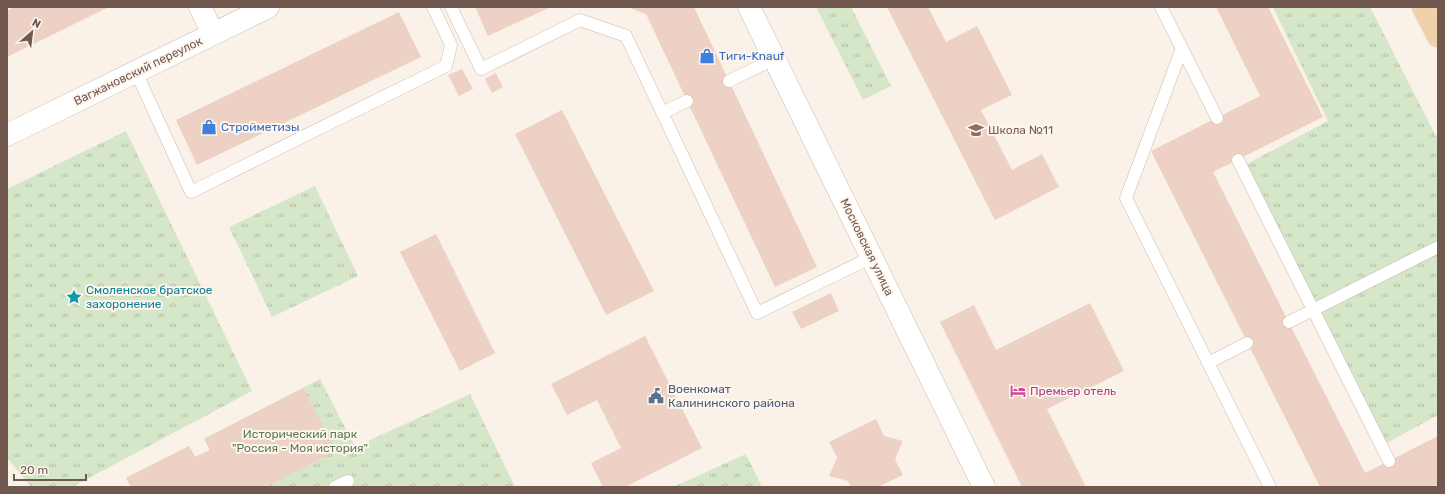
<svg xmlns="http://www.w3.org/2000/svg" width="1445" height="494" viewBox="0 0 1445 494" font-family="Rubik,sans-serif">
	<defs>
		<pattern id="grass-tufts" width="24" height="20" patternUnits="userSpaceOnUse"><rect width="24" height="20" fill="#d6e6c9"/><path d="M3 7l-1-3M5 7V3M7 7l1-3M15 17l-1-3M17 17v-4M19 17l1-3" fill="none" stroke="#b2bda6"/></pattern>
	</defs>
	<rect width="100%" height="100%" fill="#faf2e9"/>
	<path fill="url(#grass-tufts)" d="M816,7H851L891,86L863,100Z
		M1273,7H1370L1438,140V415L1378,448L1239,168L1328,121Z
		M126,131L252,391L72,487H31L7,458V189Z
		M315,186L358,276L272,317L229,227Z
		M320,379L355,447L470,394L515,487H131L126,478L189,446L195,457L210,450L204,439Z
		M746,454L762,487H673Z"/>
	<path fill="#ecd1c4" d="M14,7H109L7,57V11Z
		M475,7H551L488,36Z
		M627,7H694L817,267L775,287L646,14Z
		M887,7H928L946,42L977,26L1012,95L981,110L1012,170L1042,154L1059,187L995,220Z
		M1216,7H1268L1323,117L1213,172L1365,473L1438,436V487H1320L1151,151L1260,96Z
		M399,12L421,57L197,165L176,120Z
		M462,69L473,89L459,96L448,75Z
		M496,73L503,87L492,93L485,79Z
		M562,110L654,291L606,315L515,134Z
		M436,234L495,353L460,371L400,252Z
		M831,293L839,311L801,329L792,312Z
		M1090,303L1124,371L1047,409L1086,487H1022L940,322L974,305L996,350Z
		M645,336L702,448L625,487H603L591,463L621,448L597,400L567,415L551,384Z
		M303,388L336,451L266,487H131L126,478L189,446L195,457L210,450L204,439Z
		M876,419L884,436L903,441L895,459L903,475L878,487H851L848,481L829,476L837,458L829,442Z"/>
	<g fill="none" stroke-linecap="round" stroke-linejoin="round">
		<defs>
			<path id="service" d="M451,7L481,69L580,20L626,36L757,313L872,257
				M1161,7L1217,118
				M1182,48L1126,198L1270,487
				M136,72L191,192L446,66L451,45L433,7
				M729,81L774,59
				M662,113L687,101
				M1238,160L1389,461
				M1289,322L1438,247
				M1208,363L1247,343
				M335,487L348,481"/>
			<path id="minor" d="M200,7L213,34
				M749,7L984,487"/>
			<path id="tertiary" d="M7,135L268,7"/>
			<path id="primary" d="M1423,7L1438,36"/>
		</defs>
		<use href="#service" stroke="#cbbab0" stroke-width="13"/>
		<use href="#minor" stroke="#cbbab0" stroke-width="23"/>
		<use href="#tertiary" stroke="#cbbab0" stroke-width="23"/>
		<use href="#primary" stroke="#d7d1ce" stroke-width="23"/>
		<use href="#service" stroke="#fff" stroke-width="12"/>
		<use href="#minor" stroke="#fff" stroke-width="22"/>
		<use href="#tertiary" stroke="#fff" stroke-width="22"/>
		<use href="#primary" stroke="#f0d1aa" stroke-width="22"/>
	</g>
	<defs>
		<symbol id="shop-bare" viewBox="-9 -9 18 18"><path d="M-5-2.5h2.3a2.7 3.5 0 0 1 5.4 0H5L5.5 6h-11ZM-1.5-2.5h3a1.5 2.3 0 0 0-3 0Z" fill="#3f7fe0" stroke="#fdf6ef" stroke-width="2.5" paint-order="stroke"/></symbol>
		<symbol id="school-bare" viewBox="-9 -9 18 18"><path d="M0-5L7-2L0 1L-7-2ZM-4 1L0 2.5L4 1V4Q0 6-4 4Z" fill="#8d6e63" stroke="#fdf6ef" stroke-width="2.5" paint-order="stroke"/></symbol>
		<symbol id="sight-bare" viewBox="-9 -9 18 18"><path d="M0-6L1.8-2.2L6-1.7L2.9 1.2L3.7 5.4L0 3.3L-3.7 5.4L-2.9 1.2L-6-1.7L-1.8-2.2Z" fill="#0f9aa8" stroke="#fdf6ef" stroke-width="2.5" paint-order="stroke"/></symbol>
		<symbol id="hotel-bare" viewBox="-9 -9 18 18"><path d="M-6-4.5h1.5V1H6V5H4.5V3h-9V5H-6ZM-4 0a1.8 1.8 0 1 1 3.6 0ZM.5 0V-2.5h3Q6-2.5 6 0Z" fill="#d1479c" stroke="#fdf6ef" stroke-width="2.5" paint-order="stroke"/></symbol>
		<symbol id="civic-bare" viewBox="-9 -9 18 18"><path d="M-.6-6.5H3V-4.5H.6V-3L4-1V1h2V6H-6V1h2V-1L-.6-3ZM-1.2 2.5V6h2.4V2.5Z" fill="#5c6f8a" stroke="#fdf6ef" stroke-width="2.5" paint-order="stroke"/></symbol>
	</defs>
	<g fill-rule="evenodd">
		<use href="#shop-bare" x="696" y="45" width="22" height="22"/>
		<use href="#shop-bare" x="198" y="116" width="22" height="22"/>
		<use href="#school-bare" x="965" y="119" width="22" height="22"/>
		<use href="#sight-bare" x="63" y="286" width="22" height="22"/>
		<use href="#hotel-bare" x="1007" y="380" width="22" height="22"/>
		<use href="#civic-bare" x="645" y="385" width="22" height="22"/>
	</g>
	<g text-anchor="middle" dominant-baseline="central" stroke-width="4" stroke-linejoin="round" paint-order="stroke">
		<g font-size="12" fill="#366cbe" stroke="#fdf6ef" text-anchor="start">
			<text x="719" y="56">Тиги-Knauf</text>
			<text x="221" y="127">Стройметизы</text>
		</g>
		<g font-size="12" fill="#715950" stroke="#fdf6ef">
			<text transform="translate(138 71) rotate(-26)">Вагжановский переулок</text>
			<text transform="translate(867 247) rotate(64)">Московская улица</text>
		</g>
		<g font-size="12" fill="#785e54" stroke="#fdf6ef" text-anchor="start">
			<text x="988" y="130">Школа №11</text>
		</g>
		<g font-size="12" fill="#0d838f" stroke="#fdf6ef" text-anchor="start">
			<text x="86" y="290">Смоленское братское<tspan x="86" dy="14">захоронение</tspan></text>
		</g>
		<g font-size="12" fill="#4e5e75" stroke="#fdf6ef" text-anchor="start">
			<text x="668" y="389">Военкомат<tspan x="668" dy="14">Калининского района</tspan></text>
		</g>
		<g font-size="12" fill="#b23c85" stroke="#fdf6ef" text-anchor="start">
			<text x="1030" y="391">Премьер отель</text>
		</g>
		<g font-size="12" fill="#5d7a4c" stroke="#fdf6ef">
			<text x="300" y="434">Исторический парк<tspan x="300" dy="14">"Россия - Моя история"</tspan></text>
		</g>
	</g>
	<rect width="1445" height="494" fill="none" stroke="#715950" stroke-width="16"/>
	<g transform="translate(32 32) rotate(28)" stroke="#fdf6ef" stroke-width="3" paint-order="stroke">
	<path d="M0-3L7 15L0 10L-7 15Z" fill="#715950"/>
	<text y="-6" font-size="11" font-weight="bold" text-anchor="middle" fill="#715950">N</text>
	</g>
	<path d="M14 474v6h72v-6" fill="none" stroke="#715950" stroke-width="2"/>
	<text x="20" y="474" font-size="12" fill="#715950" stroke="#fdf6ef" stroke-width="3" paint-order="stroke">20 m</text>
</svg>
